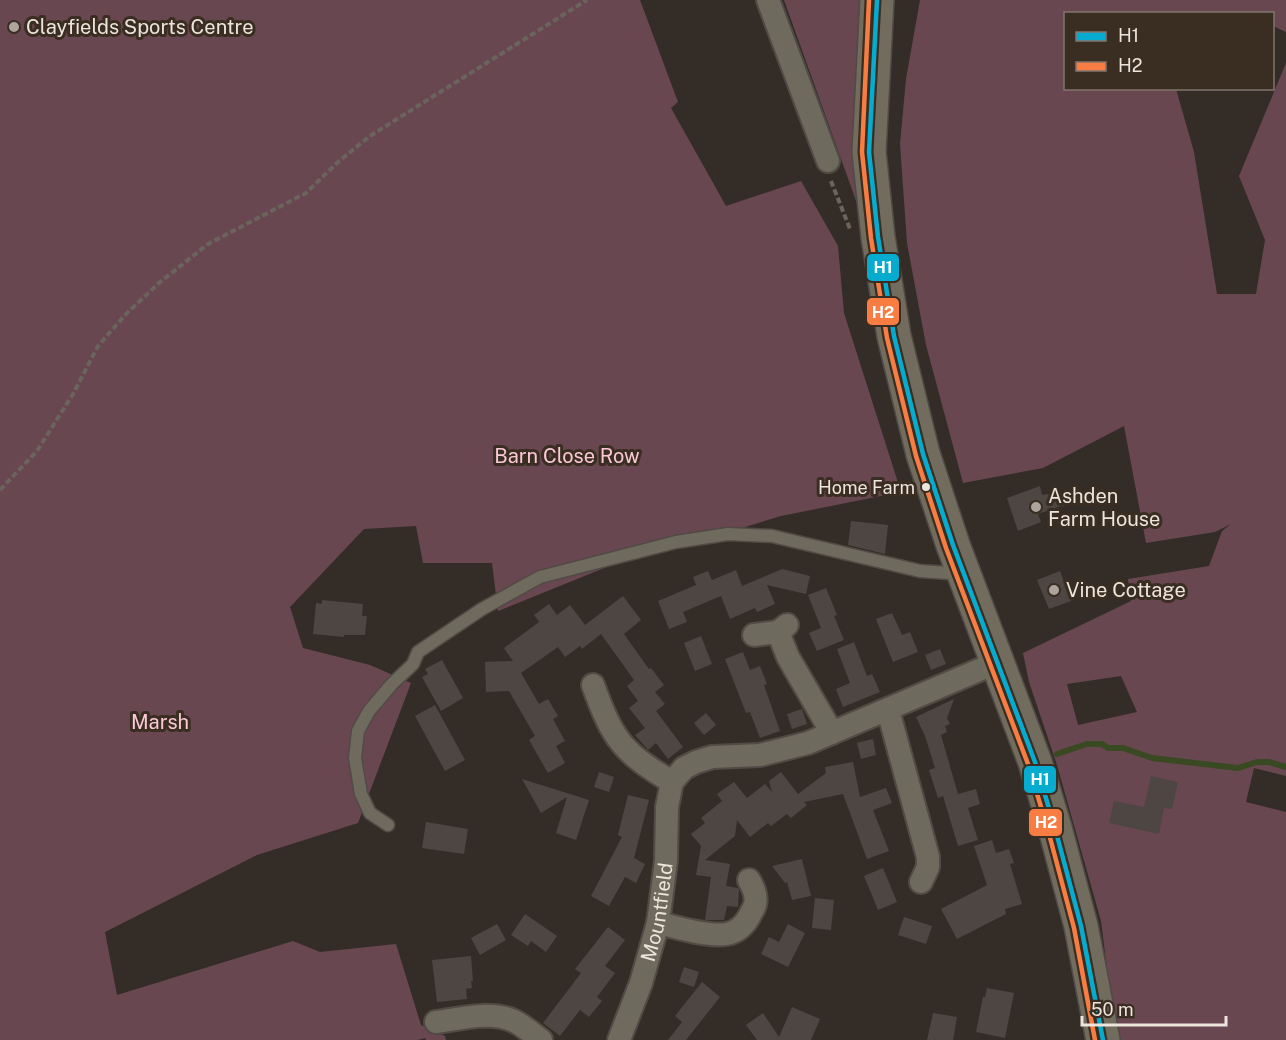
<svg xmlns="http://www.w3.org/2000/svg" width="1286" height="1040" viewBox="0 0 1286 1040" font-family="'Public Sans',sans-serif">
	<rect width="100%" height="100%" fill="#342d27"/>
	<path fill="#694751" fill-rule="evenodd" d="M0,0H640L678,102L671,108L726,206L801,181L838,246L844,313L901,492L781,516L653,555L624,560L498,611L492,563H423L416,526L364,529L290,607L303,648L370,665L411,683L358,823L257,855L105,932L117,995L293,941L320,952L396,944L421,1025L445,1036L446,1040H426L425,1038L418,1040H0Z
		M784,0H865L859,209Z
		M920,0H1286V32L1273,26L1272,14H1066V88L1176,89L1194,152L1217,294H1256L1265,240L1239,176L1286,63V776L1254,768L1246,802L1286,812V1040H1116L1101,921L1057,765L1029,682L1023,653L1131,601L1128,579L1209,566L1222,531L1231,524L1215,532L1146,543L1124,426L1043,468L963,483L926,345L907,243L900,144L906,79ZM1121,676L1137,712L1078,725L1067,684Z"/>
	<g fill="none" stroke-linecap="round" stroke-linejoin="round">
		<path stroke="#394922" stroke-width="6" d="M1057,754L1087,744H1102L1108,748H1123L1152,758L1238,768L1257,762H1269L1286,767"/>
	</g>
	<path fill="#4d4642" d="M1040,486L1042,495L1075,490L1076,504L1058,507L1038,514L1041,522L1018,531L1007,498Z
		M851,521L888,525L885,554L848,545Z
		M782,569L810,576L806,594L767,585L775,604L757,612L755,608L730,619L721,596L683,612L687,622L669,629L658,601L696,585L693,577L708,571L712,580L736,570L742,586Z
		M1060,571L1071,601L1049,609L1037,580Z
		M826,588L837,615L834,616L844,640L817,651L809,633L821,628L808,595Z
		M623,596L641,620L624,634L649,669L651,668L664,685L655,692L665,704L656,711L683,747L668,759L656,743L648,750L635,735L645,728L629,708L638,701L627,686L634,680L601,634L582,649L580,646L565,657L558,647L521,673L539,704L548,699L558,716L553,719L565,741L556,746L565,763L548,773L529,740L535,736L509,691L486,692L485,662L513,661L504,648L539,622L534,615L549,604L557,615L570,605L585,625Z
		M322,600L363,604L362,616H367L365,635H344V637L313,634L316,603L322,604Z
		M892,613L902,635L910,632L918,652L893,662L876,619Z
		M701,636L712,664L695,671L684,643Z
		M854,642L867,676L872,674L880,692L843,707L836,689L850,683L837,649Z
		M940,649L946,664L931,670L925,655Z
		M743,652L750,670L760,666L767,684L764,685L780,731L760,738L750,712L746,713L725,659Z
		M442,660L463,698L441,711L422,677L428,674L425,669Z
		M954,699L947,718L950,724L945,726L947,732L941,735L958,794L976,789L980,804L968,808L978,840L958,846L943,796L938,798L929,770L935,768L925,736L916,717Z
		M435,705L465,760L445,771L415,716Z
		M802,709L807,724L792,729L787,714Z
		M706,713L716,725L704,735L694,723Z
		M873,739L876,755L861,759L857,743Z
		M853,762L860,797L886,788L892,803L873,810L889,851L867,859L843,794L804,802L807,805L791,818L787,814L771,826L768,823L750,837L737,820L735,836L705,860L730,864L726,886L738,888L739,890L738,907L727,906L724,920H705L711,877L696,875L701,846L691,834L705,823L701,818L722,801L717,794L734,782L747,798L765,784L772,792L769,781L781,772L798,794L826,773L825,767Z
		M599,772L614,777L609,792L594,787Z
		M1151,776L1178,782L1172,809L1164,808L1159,834L1109,823L1114,801L1144,807Z
		M522,779L589,800L576,840L556,833L567,797L541,813Z
		M628,795L649,800L634,858L645,864L636,883L625,877L609,906L591,896L622,837L618,835Z
		M426,822L468,829L464,854L422,848Z
		M992,840L996,853L1009,849L1014,863L1010,864L1022,904L1005,909L1006,914L957,939L941,909L987,885L974,846Z
		M802,859L811,896L792,900L787,882L785,883L772,866Z
		M883,868L897,902L878,910L864,876Z
		M815,898L834,900L831,930L812,928Z
		M525,914L557,936L546,952L531,941L528,946L511,935Z
		M904,917L932,926L926,944L898,935Z
		M497,924L506,940L480,955L471,938Z
		M788,924L805,933L788,967L761,954L769,937L779,942Z
		M608,927L625,940L605,966L615,973L597,997L602,1001L589,1017L580,1010L560,1036L543,1023L581,973L575,969Z
		M471,956L473,981H471L472,988L466,989L467,999L437,1002L432,960Z
		M684,967L699,972L694,987L679,982Z
		M702,982L720,997L686,1040H668L682,1022L675,1016Z
		M987,988L1014,993L1005,1038L976,1032L983,997H985Z
		M792,1007L820,1019L811,1040H757L746,1025L763,1013L779,1037Z
		M933,1013L957,1017L953,1040H927Z"/>
	<g fill="none" stroke-linecap="round" stroke-linejoin="round">
		<defs>
			<path id="lane" d="M388,825L370,813L361,794L355,758L358,731L369,711L391,685L413,664L418,652L482,609L540,577L676,542L728,534L772,536L920,571L963,574"/>
			<g id="street">
				<path d="M768,0L828,161"/>
				<path d="M787,625L778,632L788,657L832,733"/>
				<path d="M754,635L778,632"/>
				<path d="M593,685C613,740 622,752 672,782"/>
				<path d="M888,710L928,857V867L921,882"/>
				<path d="M658,923C677,927 716,940 733,932C743,928 748,920 752,911C759,901 755,890 749,880"/>
				<path d="M436,1022C460,1019 491,1010 514,1021C524,1026 533,1034 541,1040"/>
				<path id="s1" d="M619,1040L641,983L658,923L666,861L667,807L672,782L684,768L696,762L712,757L760,755L808,743L998,662"/>
			</g>
			<path id="secondary" d="M877,0L869,152L878,237L894,336L923,454L953,545L1035,762L1055,828L1081,926L1103,1040"/>
		</defs>
		<use href="#lane" stroke="#514a45" stroke-width="15"/>
		<use href="#street" stroke="#514a45" stroke-width="26"/>
		<use href="#secondary" stroke="#514a45" stroke-width="36"/>
		<path stroke="#6a645d" stroke-width="4" stroke-dasharray="6 3" stroke-linecap="butt" d="M831,181L850,229
			M0,490L37,451L73,394L98,346L125,315L159,283L208,244L306,193L338,162L370,136L587,0"/>
		<use href="#lane" stroke="#6e6a5d" stroke-width="12"/>
		<use href="#street" stroke="#6e6a5d" stroke-width="22"/>
		<use href="#secondary" stroke="#716c5d" stroke-width="33"/>
		<defs>
			<path id="bus-1" d="M877,0L869,152L878,237L894,336L923,454L953,545L1035,762L1055,828L1081,926L1103,1040"/>
			<path id="bus-2" d="M869,0L862,152L871,238L887,338L916,456L946,548L1028,764L1048,830L1074,928L1095,1040"/>
		</defs>
		<use href="#bus-1" stroke="#3a2d21" stroke-width="9"/>
		<use href="#bus-2" stroke="#3a2d21" stroke-width="9"/>
		<use href="#bus-1" stroke="#06acd0" stroke-width="4.5"/>
		<use href="#bus-2" stroke="#f77d43" stroke-width="4.5"/>
	</g>
	<g fill="#aca49d" stroke="#3a2d21" stroke-width="2">
		<circle cx="14" cy="27" r="6"/>
		<circle cx="1036" cy="507" r="6"/>
		<circle cx="1054" cy="590" r="6"/>
	</g>
	<circle fill="#ede4dc" stroke="#3a2d21" stroke-width="2" cx="926" cy="487" r="5"/>
	<g text-anchor="middle" dominant-baseline="central" stroke-width="6" stroke-linejoin="round" paint-order="stroke">
		<g font-size="18" fill="#ede4dc" stroke="#3a2d21" text-anchor="end">
			<text x="915" y="487">Home Farm</text>
		</g>
		<g font-size="20" fill="#ede4dc" stroke="#3a2d21" text-anchor="start">
			<text x="26" y="27">Clayfields Sports Centre</text>
			<text x="1048" y="496">Ashden<tspan x="1048" dy="23">Farm House</tspan></text>
			<text x="1066" y="590">Vine Cottage</text>
		</g>
		<g font-size="20" fill="#fac8d7" stroke="#3a2d21">
			<text x="567" y="456">Barn Close Row</text>
			<text x="160" y="722">Marsh</text>
		</g>
		<g font-size="20" fill="#ede4dc" stroke="#3a2d21">
			<text stroke="none"><textPath href="#s1" startOffset="134">Mountfield</textPath></text>
		</g>
	</g>
	<g stroke="#3a2d21" stroke-width="2">
		<rect x="866" y="253" width="34" height="29" rx="6" fill="#06acd0"/>
		<rect x="866" y="297" width="34" height="29" rx="6" fill="#f77d43"/>
		<rect x="1023" y="765" width="34" height="29" rx="6" fill="#06acd0"/>
		<rect x="1028" y="808" width="35" height="29" rx="6" fill="#f77d43"/>
	</g>
	<g font-size="16" text-anchor="middle" font-weight="bold" fill="#fff">
		<text x="883" y="273">H1</text>
		<text x="883" y="318">H2</text>
		<text x="1040" y="785">H1</text>
		<text x="1046" y="828">H2</text>
	</g>
	<rect x="1064" y="12" width="210" height="78" fill="#3a2d21" stroke="#82766c" stroke-width="1.5"/>
	<rect x="1076" y="32" width="30" height="9" fill="#06acd0" stroke="#82766c" stroke-width="1.5"/>
	<text x="1118" y="42" font-size="18" fill="#ede4dc">H1</text>
	<rect x="1076" y="62" width="30" height="9" fill="#f77d43" stroke="#82766c" stroke-width="1.5"/>
	<text x="1118" y="72" font-size="18" fill="#ede4dc">H2</text>
	<path d="M1082 1016v9h144v-9" fill="none" stroke="#ede4dc" stroke-width="3"/>
	<text x="1091" y="1016" font-size="18" fill="#ede4dc" stroke="#3a2d21" stroke-width="4.5" paint-order="stroke">50 m</text>
</svg>
